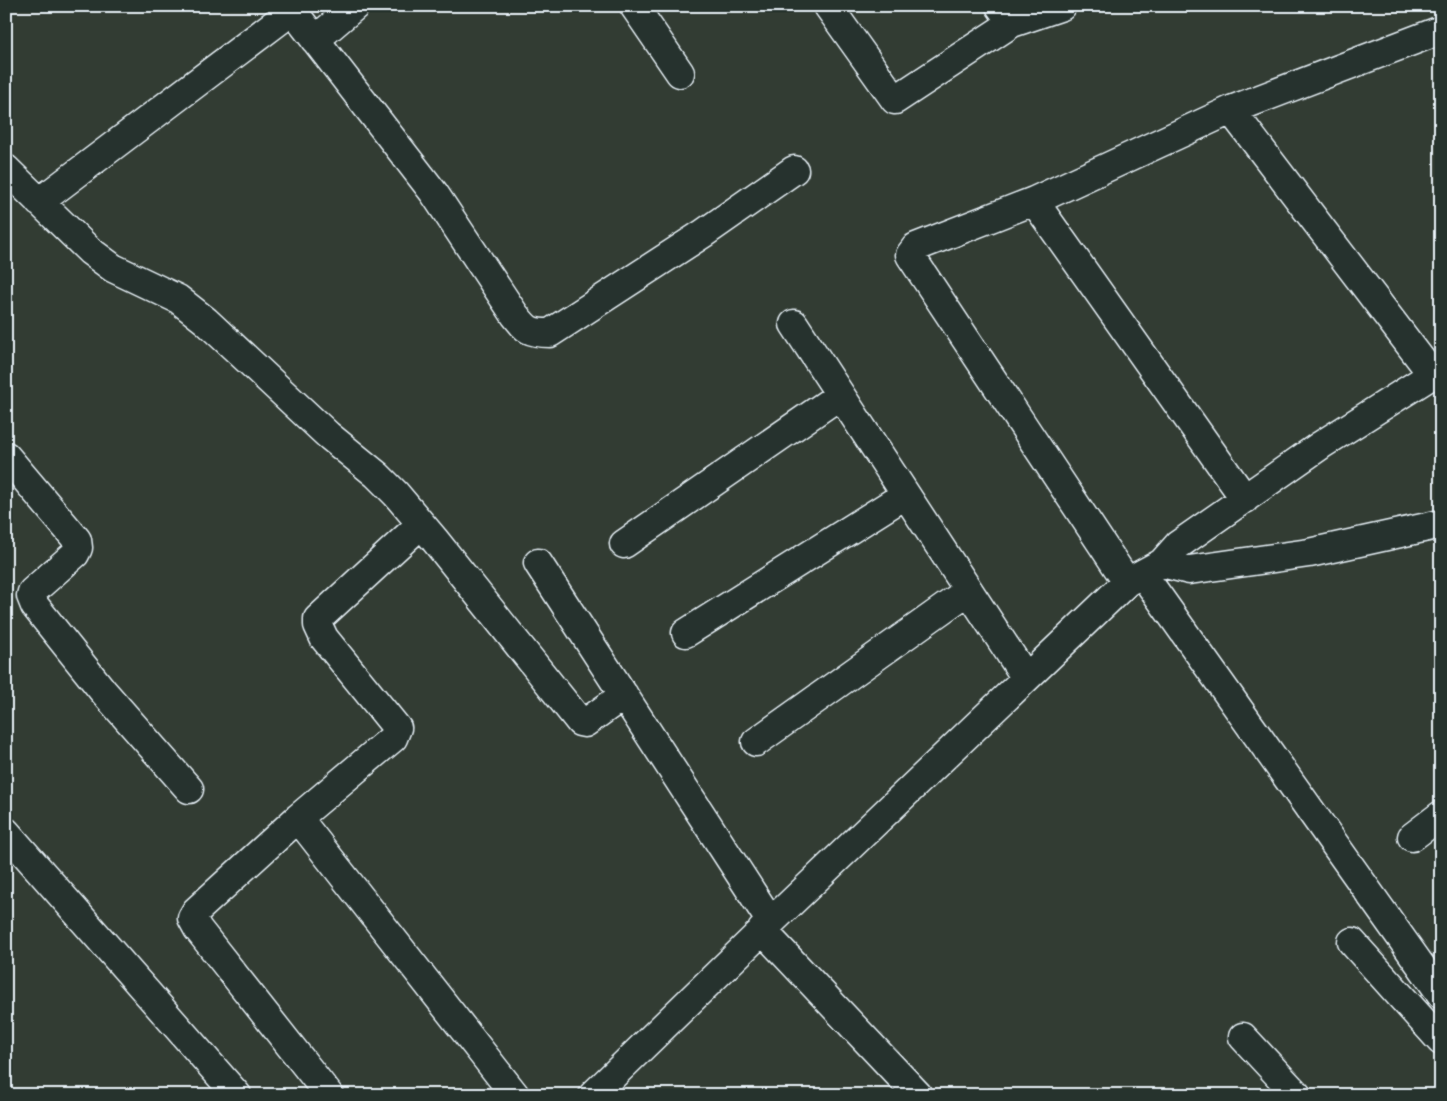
<svg xmlns="http://www.w3.org/2000/svg" width="1447" height="1101" viewBox="0 0 1447 1101" font-family="Mali,sans-serif">
	<rect width="100%" height="100%" fill="#323c33"/>
	<filter id="ink" filterUnits="userSpaceOnUse"><feTurbulence type="fractalNoise" baseFrequency=".02" numOctaves="2"/><feDisplacementMap in="SourceGraphic" scale="10" xChannelSelector="R" yChannelSelector="G"/><feConvolveMatrix kernelMatrix="1 2 1 2 8 2 1 2 1" color-interpolation-filters="sRGB"/></filter>
	<g filter="url(#ink)">
		<g fill="none" stroke-linecap="round" stroke-linejoin="round">
			<defs>
				<path id="street" d="M289,6L434,193L515,315C527,330 529,333 550,333L704,233L794,170
					M634,6L680,73
					M828,6L895,100L1012,23L1028,6
					M1000,6L1012,23L1062,6
					M315,40L355,6
					M1231,110L1432,374
					M6,169L90,251L113,268L178,299L206,321L328,435L377,475L396,494L434,539L580,722L585,723L624,695
					M1034,201L916,247L910,255L1127,582
					M39,202L293,10
					M794,324L1026,678
					M6,456L77,540L78,548L75,554L32,592L31,596L35,606L103,691L189,789
					M1245,499L1034,201L1231,110L1441,30
					M624,544L840,395
					M538,563L771,922
					M1162,563L1189,570L1309,553L1441,524
					M1144,573L1149,583L1441,994
					M686,633L905,495
					M756,742L968,591
					M298,818L515,1095
					M6,832L237,1095
					M1412,837L1441,815
					M762,930L918,1095
					M1352,942L1441,1041
					M1243,1037L1297,1095
					M329,1095L198,929L192,918L196,911L298,818L393,738L397,728L324,638L318,625V619L421,524
					M593,1095L771,922L1127,582L1162,563L1178,545L1321,445L1441,369"/>
			</defs>
			<use href="#street" stroke="#e8f1f8" stroke-width="31"/>
			<use href="#street" stroke="#26332d" stroke-width="28"/>
		</g>
	</g>
	<rect width="1447" height="1101" fill="none" stroke="#26332d" stroke-width="25"/>
	<rect x="12" y="12" width="1422" height="1076" fill="none" stroke="#e8f1f8" stroke-width="2" filter="url(#ink)"/>
</svg>
